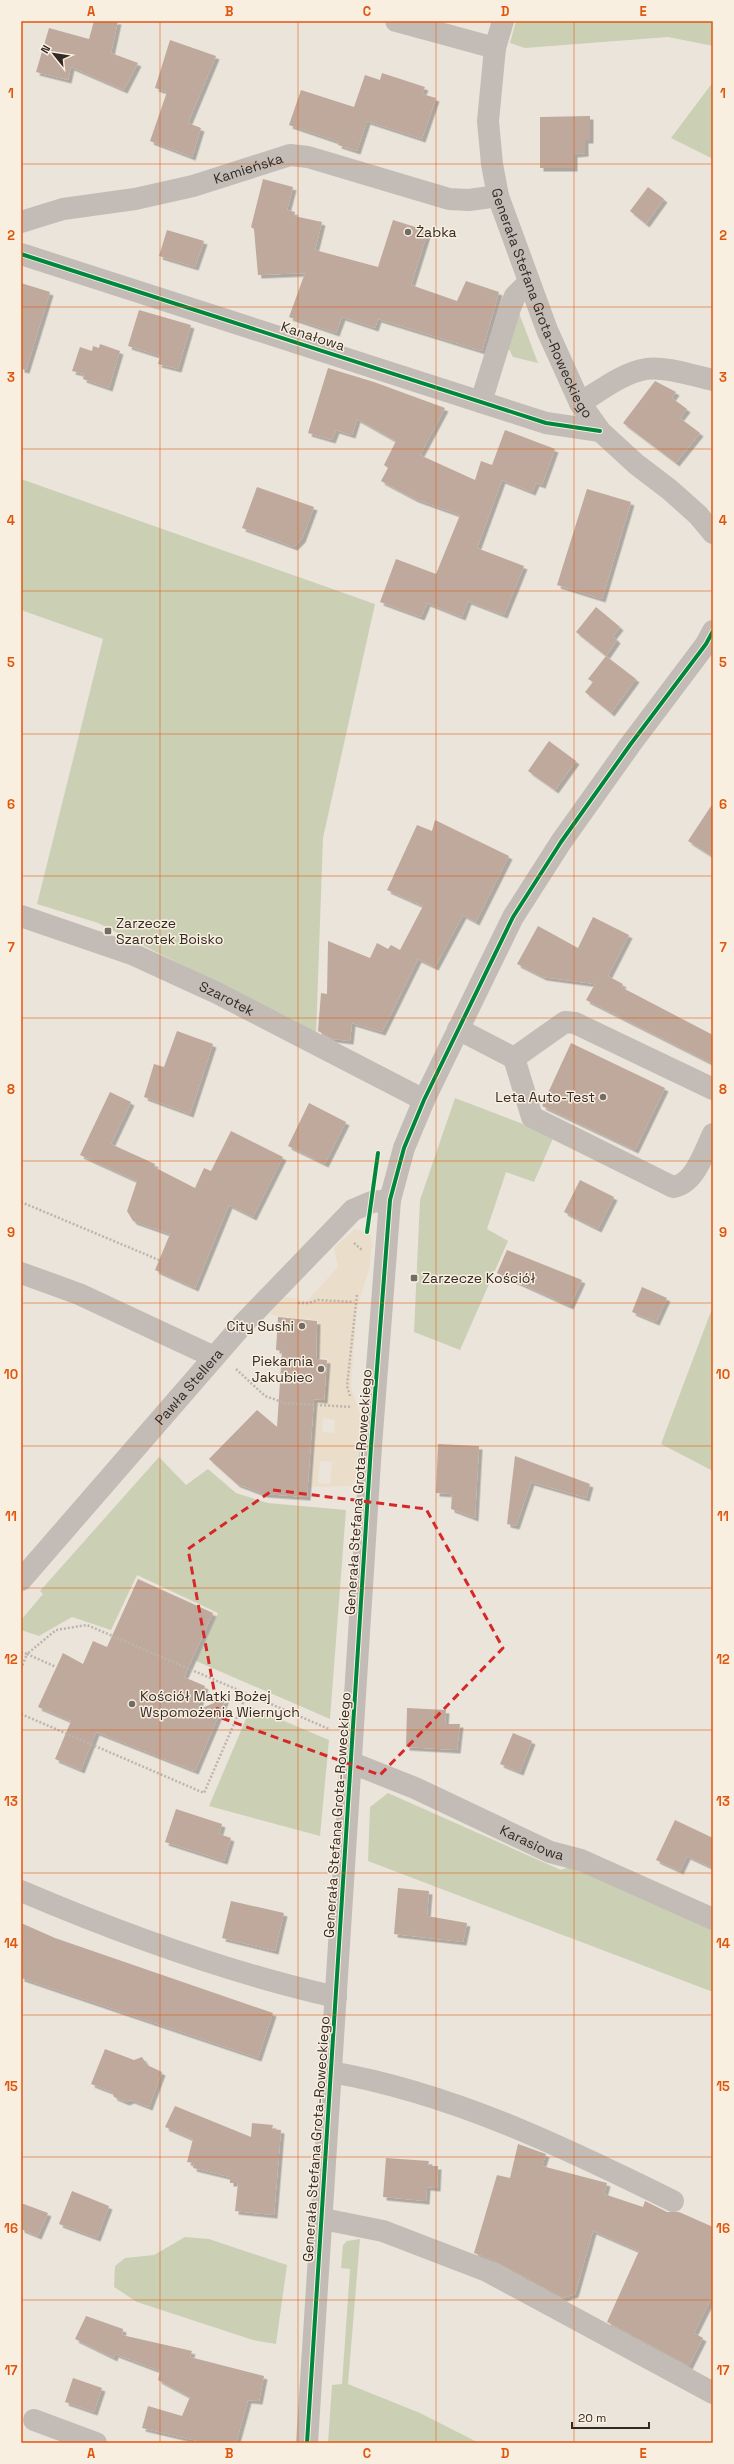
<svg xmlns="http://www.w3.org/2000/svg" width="734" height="2464" viewBox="0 0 734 2464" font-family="'Space Grotesk',sans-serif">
	<defs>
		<filter id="shadow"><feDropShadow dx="3.5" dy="3.5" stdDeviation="0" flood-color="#0004"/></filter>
	</defs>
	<rect width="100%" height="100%" fill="#ebe4db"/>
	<path fill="#cbd0b5" d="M516,21H713V46L668,37L525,48L510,43Z
		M713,82V159L671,138Z
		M519,313L538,363L513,357L507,346Z
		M21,479L375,604L323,838L316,1036L202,975L98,923L37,904L103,639L21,610Z
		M455,1098L554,1136L534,1182L506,1172L487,1229L508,1241L460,1350L414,1332L420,1200Z
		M713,1306V1471L661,1444Z
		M159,1457L186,1485L208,1469L236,1493L268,1503L346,1510L330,1719L196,1661L218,1613L137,1575L111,1630L72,1617L39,1636L21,1630V1620L43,1594L40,1591Z
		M251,1707L329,1740L320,1836L209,1806Z
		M388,1793L561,1870L575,1865L713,1928V1992L368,1861L370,1807Z
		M185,2237L209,2239L287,2265L276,2344L253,2340L137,2302L114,2287L115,2266L125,2258L154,2255Z
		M360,2239L348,2384L420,2413L479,2443H328L332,2385L342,2384L350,2269L341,2268L343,2245L347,2241Z"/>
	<path fill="#eaddca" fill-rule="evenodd" d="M355,1229L370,1234L372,1245L369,1269L357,1308L351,1386L361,1418L357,1477L351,1486L310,1487L316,1400L325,1401L328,1358H317L318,1320L275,1316L270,1313L285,1297L307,1301L338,1267L334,1248ZM323,1418L335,1420L334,1433L322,1432ZM320,1461L332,1462L330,1484L318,1483Z"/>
	<path fill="#bfa99c" filter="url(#shadow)" d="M94,21H118L111,53L138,63L124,90L71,67L68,80L36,72L49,28L89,39Z
		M170,40L216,56L188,123L201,128L192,157L150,141L167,92L155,88Z
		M382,73L425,87L422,94L436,98L422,139L367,121L357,151L338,145L339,142L289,125L301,90L354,107L365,75L380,80Z
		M590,116V140H585V153L574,154V168H540V117Z
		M263,179L293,187L287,210L295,212L294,216L322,222L315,250L378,267L393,220L428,231L411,285L457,301L466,281L499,292L482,351L378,319L375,328L342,317L336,333L289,317L305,273L258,275L254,229L251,227Z
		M648,187L664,199L646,224L630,211Z
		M167,230L204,241L195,267L159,256Z
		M21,283L50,292L26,370L21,369Z
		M139,310L191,325L178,369L158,364L160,356L128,346Z
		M100,344L120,351L109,388L83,379L84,374L72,371L80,347L92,351L93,346L99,348Z
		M328,368L374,382L445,408L420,455L475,480L481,461L492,465L505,430L555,449L542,485L536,483L532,492L502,480L477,548L524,566L504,615L468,601L462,617L427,603L421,617L380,602L396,559L436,574L460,515L415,499L381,481L388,468L384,465L396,441L357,419L352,435L336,430L332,440L308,433Z
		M655,381L676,392L672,398L687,409L680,418L700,433L676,463L623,423Z
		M257,487L314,507L302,539L294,547L242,528Z
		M587,489L631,502L602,599L557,585Z
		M596,607L620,627L613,636L617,640L606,656L576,632Z
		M606,656L636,679L611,713L585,692L593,682L588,679Z
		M549,741L576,761L555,790L528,771Z
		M713,803V857L688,841Z
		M435,820L509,856L476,922L463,915L435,967L418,959L382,1032L352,1023L350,1041L333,1039L318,1031L321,993L327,994L328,941L370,958L377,943L388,949L391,945L400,950L423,906L387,890L417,825L432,831Z
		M593,917L629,935L608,976L623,984L621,987L713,1035V1064L586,1000L595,984L543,977L517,964L538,926L578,948Z
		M177,1031L213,1044L190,1114L144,1097L154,1064L164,1067Z
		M571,1043L665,1088L635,1150L542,1106Z
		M110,1092L131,1102L111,1144L155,1164L154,1167L195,1188L204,1168L211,1171L231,1131L283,1157L253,1217L229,1205L195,1288L155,1270L170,1234L133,1221L127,1211L137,1181L80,1155Z
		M309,1103L346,1122L325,1164L288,1146Z
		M580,1180L614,1197L598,1229L564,1212Z
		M507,1250L582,1280L570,1306L497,1273Z
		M642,1287L667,1298L656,1322L632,1312Z
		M278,1317L317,1321L316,1359L327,1360L324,1400L314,1399L307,1497L264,1494L237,1484L209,1459L257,1410L277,1427L282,1351L276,1350Z
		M438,1444L479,1446L475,1518L451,1509L452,1494L436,1493Z
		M515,1456L590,1484L586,1498L531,1482L516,1526L507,1524Z
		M138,1579L213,1613L184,1677L205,1686L197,1710L226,1698L195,1771L96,1732L81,1770L55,1759L71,1721L38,1707L63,1653L83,1664L93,1641L107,1647Z
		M407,1708L446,1710L445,1724H460L457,1750L406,1747Z
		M513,1733L532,1741L520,1772L500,1764Z
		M176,1809L222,1824L219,1834L231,1838L224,1861L165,1842Z
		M675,1820L713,1838V1868L687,1856L680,1871L656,1860Z
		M398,1888L429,1891L427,1916L467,1923L463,1942L394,1934Z
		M231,1901L284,1913L275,1951L222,1938Z
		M21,1923L55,1938L273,2013L258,2058L21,1978Z
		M105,2049L134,2060L142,2057L147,2065L162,2072L149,2107L131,2100L126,2102L114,2097L112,2092L91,2084Z
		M175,2106L251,2137L252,2123L273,2125L272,2129L281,2130L274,2215L235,2211L238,2183H230V2177L193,2168L194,2163L187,2162L193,2139L165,2127Z
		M518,2144L546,2154L542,2166L607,2183L604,2194L643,2207L645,2201L667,2212H679L713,2227V2295L694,2333L703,2338L689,2366L607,2322L639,2251L593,2231L575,2294L563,2298L493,2260L474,2253L497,2175L510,2178Z
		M386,2158L429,2161L428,2166H438L437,2188L427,2187L426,2201L383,2197Z
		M72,2191L109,2206L97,2238L59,2224Z
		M21,2203L48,2213L38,2236L21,2229Z
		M86,2316L123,2329L122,2335L192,2351L190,2357L264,2376L259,2401L248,2400L236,2443H206L142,2428L148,2406L182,2416L190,2397L158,2380L160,2371L115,2354L114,2358L75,2339Z
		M73,2378L102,2388L94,2412L65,2402Z"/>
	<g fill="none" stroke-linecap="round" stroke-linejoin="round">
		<path stroke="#bcb5ae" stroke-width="2.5" stroke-dasharray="2 2" stroke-linecap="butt" d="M21,1202L159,1260
			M354,1243L362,1250
			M298,1303H308L318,1300L354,1302
			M236,1369L265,1396L285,1403L351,1407
			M350,1396L347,1386L357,1294
			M21,1652L27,1654L56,1630L87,1625L329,1729
			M21,1669L27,1654L56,1667
			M21,1714L204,1793L247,1694"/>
		<g stroke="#c3bcb6" stroke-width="22">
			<path d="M396,21L495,48"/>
			<path id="s1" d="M503,21L495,48L488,121L492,164L498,196L547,330L580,403L600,431L636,464L670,490L698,515L713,533"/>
			<path id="s2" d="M21,222L63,209L135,199L193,186L290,155L308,157L449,199L469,200L498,196"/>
			<path d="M21,254L546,423L600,431"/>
			<path d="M481,402L510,308L515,296L529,282"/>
			<path d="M580,403C600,391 622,373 646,369C665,366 694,376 713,380"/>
			<path id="s3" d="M21,916L132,954L217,993L424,1100"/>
			<path d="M458,1029L514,1058L532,1117L673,1187C695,1184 704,1152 713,1134"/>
			<path d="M514,1058L565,1022L575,1023L713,1089"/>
			<path d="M21,1273L79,1294L214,1357"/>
			<path id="s4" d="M21,1580L244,1323L353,1210L372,1202L390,1200"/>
			<path id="s5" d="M352,1763L415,1788L550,1852L581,1860L713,1919"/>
			<path d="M21,1891C122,1934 229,1973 336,1997"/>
			<path d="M331,2072C452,2093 564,2147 673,2201"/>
			<path d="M323,2219L383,2231L487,2271L713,2393"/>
			<path d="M34,2420L96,2443"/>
			<path d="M307,2443L371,1446L390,1200L404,1148L424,1100L513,917L561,842L630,745L706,644L713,631"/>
		</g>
		<defs>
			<path id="cycleway" d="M21,254L546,423L600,431
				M367,1232L378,1153
				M307,2443L371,1446L390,1200L404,1148L424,1100L513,917L561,842L630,745L706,644L713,631"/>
		</defs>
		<use href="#cycleway" stroke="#f9efe1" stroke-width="6"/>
		<use href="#cycleway" stroke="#00873e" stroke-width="4"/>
	</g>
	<path fill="none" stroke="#d62828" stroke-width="3" stroke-dasharray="8 5" stroke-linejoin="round" d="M273,1490L426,1509L503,1648L380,1775L219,1717L188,1549Z"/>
	<path fill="none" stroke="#df570d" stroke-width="1" stroke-opacity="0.55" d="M160,21V2443M298,21V2443M436,21V2443M574,21V2443M21,164H713M21,307H713M21,449H713M21,591H713M21,734H713M21,876H713M21,1018H713M21,1161H713M21,1303H713M21,1446H713M21,1588H713M21,1730H713M21,1873H713M21,2015H713M21,2157H713M21,2300H713"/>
	<g fill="#736b64" stroke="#f9efe1" stroke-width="1.5">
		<circle cx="408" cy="232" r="4"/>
		<rect x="104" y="927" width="8" height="8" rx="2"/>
		<circle cx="603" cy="1097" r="4"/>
		<rect x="410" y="1274" width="8" height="8" rx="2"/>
		<circle cx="302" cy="1326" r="4"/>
		<circle cx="321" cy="1369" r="4"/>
		<circle cx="132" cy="1704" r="4"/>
	</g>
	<g text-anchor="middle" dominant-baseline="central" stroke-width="3" stroke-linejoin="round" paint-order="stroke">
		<g font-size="14" fill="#332a24" stroke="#f9efe1">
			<text stroke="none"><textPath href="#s2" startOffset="234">Kamieńska</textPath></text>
			<text stroke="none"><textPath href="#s1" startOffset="293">Generała Stefana Grota-Roweckiego</textPath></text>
			<text transform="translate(313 336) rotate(18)">Kanałowa</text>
			<text stroke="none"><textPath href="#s3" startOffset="222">Szarotek</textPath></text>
			<text stroke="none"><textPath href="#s4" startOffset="256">Pawła Stellera</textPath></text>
			<text transform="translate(358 1492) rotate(-86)">Generała Stefana Grota-Roweckiego</text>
			<text transform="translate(337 1815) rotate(-86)">Generała Stefana Grota-Roweckiego</text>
			<text stroke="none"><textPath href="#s5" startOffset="197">Karasiowa</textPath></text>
			<text transform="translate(316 2139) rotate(-86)">Generała Stefana Grota-Roweckiego</text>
		</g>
		<g font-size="14" fill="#332a24" stroke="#f9efe1" text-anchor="start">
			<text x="416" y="232">Żabka</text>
			<text x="116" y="923">Zarzecze<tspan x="116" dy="16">Szarotek Boisko</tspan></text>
			<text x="595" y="1097" text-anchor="end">Leta Auto-Test</text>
			<text x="422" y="1278">Zarzecze Kościół</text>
			<text x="294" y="1326" text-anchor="end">City Sushi</text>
			<text x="313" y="1361" text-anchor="end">Piekarnia<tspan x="313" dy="16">Jakubiec</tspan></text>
			<text x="140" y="1696">Kościół Matki Bożej<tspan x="140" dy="16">Wspomożenia Wiernych</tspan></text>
		</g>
	</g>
	<rect width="734" height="2464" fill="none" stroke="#f9efe1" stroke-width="44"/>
	<g transform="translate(54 54) rotate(300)" stroke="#f9efe1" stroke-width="3" paint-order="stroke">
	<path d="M0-3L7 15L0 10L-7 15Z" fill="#332a24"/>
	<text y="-6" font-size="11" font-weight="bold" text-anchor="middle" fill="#332a24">N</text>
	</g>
	<path d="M572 2422v6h77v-6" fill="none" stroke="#332a24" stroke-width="2"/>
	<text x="578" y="2422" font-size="12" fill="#332a24" stroke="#f9efe1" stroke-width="3" paint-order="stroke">20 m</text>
	<rect x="22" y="22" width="690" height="2420" fill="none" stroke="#df570d" stroke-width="1.5"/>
	<g font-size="13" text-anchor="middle" font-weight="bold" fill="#df570d">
		<text x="91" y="16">A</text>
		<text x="229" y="16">B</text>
		<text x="367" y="16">C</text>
		<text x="505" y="16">D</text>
		<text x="643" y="16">E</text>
		<text x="11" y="98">1</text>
		<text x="723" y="98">1</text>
		<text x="11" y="240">2</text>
		<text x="723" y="240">2</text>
		<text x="11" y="382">3</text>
		<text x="723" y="382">3</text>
		<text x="11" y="525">4</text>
		<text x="723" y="525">4</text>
		<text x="11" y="667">5</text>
		<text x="723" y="667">5</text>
		<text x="11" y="809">6</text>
		<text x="723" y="809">6</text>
		<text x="11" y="952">7</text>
		<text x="723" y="952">7</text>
		<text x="11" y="1094">8</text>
		<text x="723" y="1094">8</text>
		<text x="11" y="1237">9</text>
		<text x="723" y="1237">9</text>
		<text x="11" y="1379">10</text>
		<text x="723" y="1379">10</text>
		<text x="11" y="1521">11</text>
		<text x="723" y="1521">11</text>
		<text x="11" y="1664">12</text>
		<text x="723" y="1664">12</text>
		<text x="11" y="1806">13</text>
		<text x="723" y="1806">13</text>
		<text x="11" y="1948">14</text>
		<text x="723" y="1948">14</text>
		<text x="11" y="2091">15</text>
		<text x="723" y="2091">15</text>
		<text x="11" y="2233">16</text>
		<text x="723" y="2233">16</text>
		<text x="11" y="2375">17</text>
		<text x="723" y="2375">17</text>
		<text x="91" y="2458">A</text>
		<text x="229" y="2458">B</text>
		<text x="367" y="2458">C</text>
		<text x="505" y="2458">D</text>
		<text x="643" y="2458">E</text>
	</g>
</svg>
